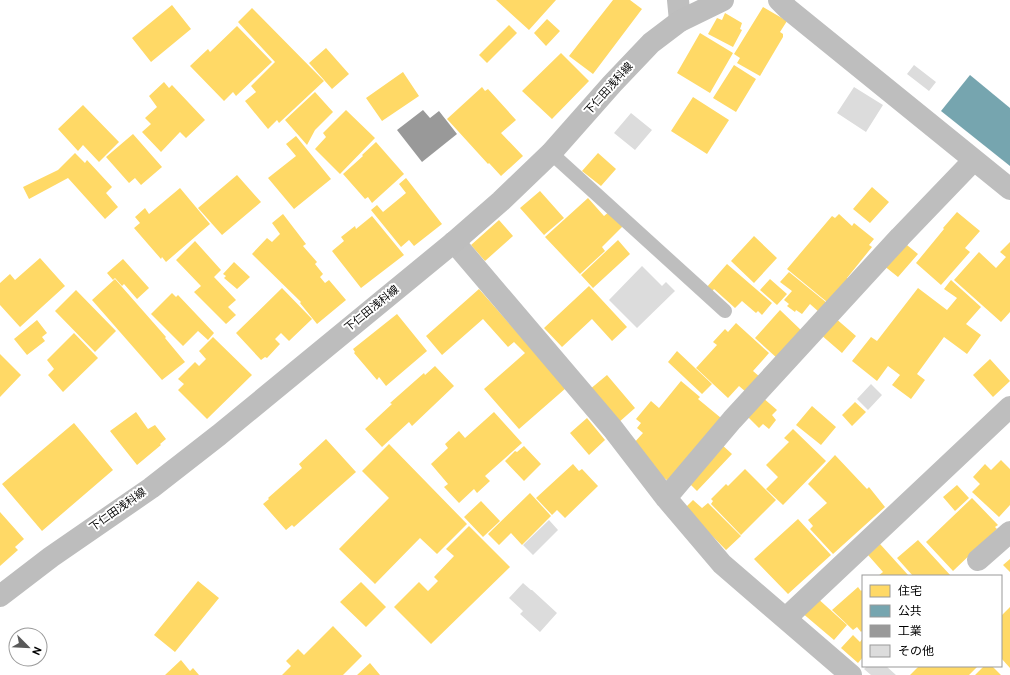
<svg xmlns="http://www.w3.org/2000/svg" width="1010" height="675" viewBox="0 0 1010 675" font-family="Overpass,'Noto Sans JP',sans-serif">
	<rect width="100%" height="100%" fill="#fff"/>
	<path fill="#ffd966" d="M496,0H556L529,30Z
		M613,0H630L642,9L593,74L569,56Z
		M172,5L191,29L151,62L132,38Z
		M763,7L787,21L780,32L783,34V37L760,76L737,63L740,58L734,54Z
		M252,8L324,81L279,123L277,120L268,129L245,101L256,92L251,86L275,62L238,22Z
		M725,13L742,23L740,29L742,30L733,47L708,34L717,18L722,20Z
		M547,19L560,31L546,46L534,33Z
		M509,25L517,33L487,63L479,55Z
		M237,26L272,62L236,96L233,92L224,101L190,66L208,49L210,52Z
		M700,33L733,53L710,93L677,73Z
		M326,48L349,74L332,89L309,63Z
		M561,53L589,81L552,119L522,91Z
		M734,65L756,79L736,112L713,98Z
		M403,72L419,96L382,121L366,98Z
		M164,82L169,88L172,85L205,120L186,138L180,132L161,152L142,132L151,124L145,118L157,107L149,96Z
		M482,87L485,91L488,89L516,120L501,133L523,156L501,176L489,163L488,164L447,119Z
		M315,92L333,112L315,130L307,145L285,120Z
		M693,97L729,120L707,154L671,131Z
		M83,105L119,142L99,162L83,145L78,151L58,129Z
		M346,110L375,138L340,174L315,149L326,137L323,133Z
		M133,134L162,167L141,185L135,178L129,183L106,157Z
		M296,136L331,179L294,209L268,178L296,156L286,144Z
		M376,142L404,174L372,203L368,197L365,199L343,174L363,156L362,155Z
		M75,153L85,163L87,160L112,187L106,193L118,207L105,219L68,178L29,199L23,187L58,170Z
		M598,153L616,169L601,186L582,171Z
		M237,175L261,202L222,235L198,208Z
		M406,178L442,224L414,246L409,240L401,247L371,210L377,205L383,212L406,193L399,184Z
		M872,187L889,202L870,223L853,209Z
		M180,188L210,224L166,262L162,257L161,259L134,228L140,223L135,217L145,208L149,214Z
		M540,191L564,218L544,235L520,208Z
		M588,198L604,216L610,211L623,226L602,247L605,251L580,274L545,237Z
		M957,212L980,231L965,248L970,252L941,285L916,263L944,229L943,228Z
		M283,214L306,244L303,246L317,262L315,264L323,274L320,277L325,283L329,280L346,300L317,324L300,303L301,302L252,254L267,238L272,242L280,234L272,223Z
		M839,214L852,226L854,223L874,239L869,245L872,247L847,278L851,281L827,302L787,269L832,216L835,218Z
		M372,216L404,255L361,288L332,251L344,241L341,237L355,226L356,229Z
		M499,220L513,236L485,261L471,245Z
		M754,236L777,258L754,283L731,261Z
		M618,240L630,254L593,288L581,275Z
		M195,241L221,270L214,277L236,300L228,307L236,315L226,324L194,292L201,286L176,260Z
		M902,241L918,254L898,277L883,265Z
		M1010,242V312L1001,322L954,280L979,252L996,268L1006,257L1000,252Z
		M40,258L65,286L20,327L0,305V283L10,274L15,280Z
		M123,259L149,288L137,299L124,284L122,286L115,278L113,280L107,273Z
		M234,262L250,277L237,289L224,278L226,276L223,274Z
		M727,264L772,303L762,315L758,311L756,313L742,301L735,308L714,289L711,293L706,288Z
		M789,272L827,303L819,312L810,304L802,314L796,310L795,312L787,306L789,304L784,300L792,291L780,282Z
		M115,279L166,337L165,338L185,362L162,380L92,300Z
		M770,279L787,294L777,305L760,290Z
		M951,280L981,307L966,324L981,335L967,354L944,337L917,374L925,380L911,399L892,385L900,375L888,366L877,381L852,361L871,337L877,341L918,288L947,310L957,298L944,289Z
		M589,286L627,327L612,341L592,319L562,347L544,328Z
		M282,288L312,319L289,341L281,333L275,339L280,344L267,358L265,357L261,360L236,333Z
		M479,289L566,388L519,429L484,389L525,353L514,342L508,347L483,319L442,355L426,336Z
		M76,290L116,331L95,352L55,311Z
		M172,293L176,297L178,295L214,333L208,340L198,331L183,346L151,314Z
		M780,310L803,332L778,359L755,338Z
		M397,314L427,351L386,386L379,377L377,380L354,353L355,352L353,349Z
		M834,317L856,336L842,353L820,334Z
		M37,320L47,333L42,337L45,341L27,355L14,339Z
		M736,323L769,353L753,371L760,377L746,392L739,386L728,398L696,368L717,345L713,342L725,329L728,332Z
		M74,333L98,358L63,392L48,375L54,369L47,360Z
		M213,337L252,375L207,419L178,390L184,384L178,379L195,362L199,366L206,359L199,351Z
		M677,351L712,384L702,394L668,362Z
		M0,354L21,375L0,397Z
		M990,359L1010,381L993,397L973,375Z
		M435,366L454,386L412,426L409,422L382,447L365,429L392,404L390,403L424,373L425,375Z
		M607,375L635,408L618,423L589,390Z
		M681,381L700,397L698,399L721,418L668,481L653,469L655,466L638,451L633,444L643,433L637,428L641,423L636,419L651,401L659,408Z
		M762,397L777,410L772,415L776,420L769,429L763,424L759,428L746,415Z
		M855,402L866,412L852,426L842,415Z
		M812,406L836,427L821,445L796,425Z
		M136,412L148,429L155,425L166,439L160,444L161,445L137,465L110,431Z
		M494,412L522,443L485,476L490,481L477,493L474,489L459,503L444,487L448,484L431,464L448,448L445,444L459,431L465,438Z
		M587,418L605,440L589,455L570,433Z
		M74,423L113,470L42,531L2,484Z
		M793,429L826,461L783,505L766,489L778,477L766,465L789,442L784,438Z
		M326,439L356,472L294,527L292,525L286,530L263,504L269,499L268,498L302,468L299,464Z
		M720,443L732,454L697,491L687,481Z
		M389,444L467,524L437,554L420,538L375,584L339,549L389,498L362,471Z
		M524,446L541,464L524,481L505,461L515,451L517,452Z
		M835,455L867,489L869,487L885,507L833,554L810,529L813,526L808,520L827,503L808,484Z
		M1001,460L1010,469V505L999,517L972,492L980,484L973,477L985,464L991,470Z
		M573,464L579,471L582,469L598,486L565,518L557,510L552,515L536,498Z
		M745,469L776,500L741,535L711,504L713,501L711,499L726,484L728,486Z
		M957,485L969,498L955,511L943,497Z
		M530,493L551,516L522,545L511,533L499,545L488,534Z
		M972,498L998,525L995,527L997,529L953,571L926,542Z
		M693,500L702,508L708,503L741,536L726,550L685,508Z
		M481,501L500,521L483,537L464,517Z
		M0,512L24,539L15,547L18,550L0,566Z
		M798,519L831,555L788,594L754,559Z
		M469,526L510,567L431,644L394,607L419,582L428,591L438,581L434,577L454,556L446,549Z
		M918,540L951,576H913L897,558Z
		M880,544L909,576H878L883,572L868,555Z
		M1010,559V572L1003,565Z
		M198,581L219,598L175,652L154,635Z
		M361,582L386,607L366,627L340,602Z
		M858,587L861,591L863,589V630L861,632L857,627L853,630L832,610Z
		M815,596L847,625L834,640L801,612Z
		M1010,607V668L1001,658V616Z
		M333,626L362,656L343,675H282L291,666L286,661L298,649L304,655Z
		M853,635L860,642L863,638V657L858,663L841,648Z
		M181,660L190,671L193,668L199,675H165Z
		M370,663L380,675H357Z
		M919,666H978L969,675H910Z
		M984,666H992L1001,675H975Z"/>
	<path fill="#76a5af" d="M970,75L1010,108V166L941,111Z"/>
	<path fill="#999" d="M423,110L430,118L439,111L457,134L422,162L397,130Z"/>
	<path fill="#dcdcdc" d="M914,65L936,82L929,91L907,74Z
		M854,87L883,105L866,132L837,113Z
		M631,113L652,130L635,150L614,133Z
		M642,266L662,286L666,282L675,291L637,328L609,300Z
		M871,384L882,395L868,410L857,399Z
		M549,520L558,530L533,555L523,545Z
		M523,583L531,590H532L557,613L540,632L520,614L523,611L509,598Z
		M867,666H886L896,675H871L864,669Z"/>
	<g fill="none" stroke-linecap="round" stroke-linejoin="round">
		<path stroke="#bebebe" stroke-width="14" d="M551,153L725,311"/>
		<path stroke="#bebebe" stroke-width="22" d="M678,0L680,21
			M779,0L788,9L1010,189
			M454,242L613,429L666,498L722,564L851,675
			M666,498L732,420L900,237L974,160
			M978,560L1010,532
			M786,618L1010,407"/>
		<path stroke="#bdbdbd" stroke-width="22" d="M0,596L51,557L151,488L219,435L454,242L501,201L551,153L612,84L651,43L680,21L723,0"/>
	</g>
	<g text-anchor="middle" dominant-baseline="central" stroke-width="4" stroke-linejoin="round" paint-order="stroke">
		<g font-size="11" fill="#000" stroke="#fff">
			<text transform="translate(609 89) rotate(-48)">下仁田浅科線</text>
			<text transform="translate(372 309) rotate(-39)">下仁田浅科線</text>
			<text transform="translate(118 510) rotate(-35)">下仁田浅科線</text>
		</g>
	</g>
	<rect x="862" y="575" width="140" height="92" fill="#ffffff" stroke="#999999"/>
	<rect x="870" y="585" width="20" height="12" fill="#ffd966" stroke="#999999"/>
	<text x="898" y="595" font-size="12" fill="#000000">住宅</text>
	<rect x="870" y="605" width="20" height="12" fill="#76a5af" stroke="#999999"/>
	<text x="898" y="615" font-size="12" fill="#000000">公共</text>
	<rect x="870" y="625" width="20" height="12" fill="#999999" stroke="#999999"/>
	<text x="898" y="635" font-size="12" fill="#000000">工業</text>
	<rect x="870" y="645" width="20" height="12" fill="#dcdcdc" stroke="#999999"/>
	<text x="898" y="655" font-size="12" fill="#000000">その他</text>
	<g transform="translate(28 647) rotate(114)"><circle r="19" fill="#ffffff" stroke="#999999"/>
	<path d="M0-3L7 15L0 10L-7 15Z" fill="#595959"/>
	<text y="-6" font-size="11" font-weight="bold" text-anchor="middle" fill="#000000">N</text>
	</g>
</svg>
